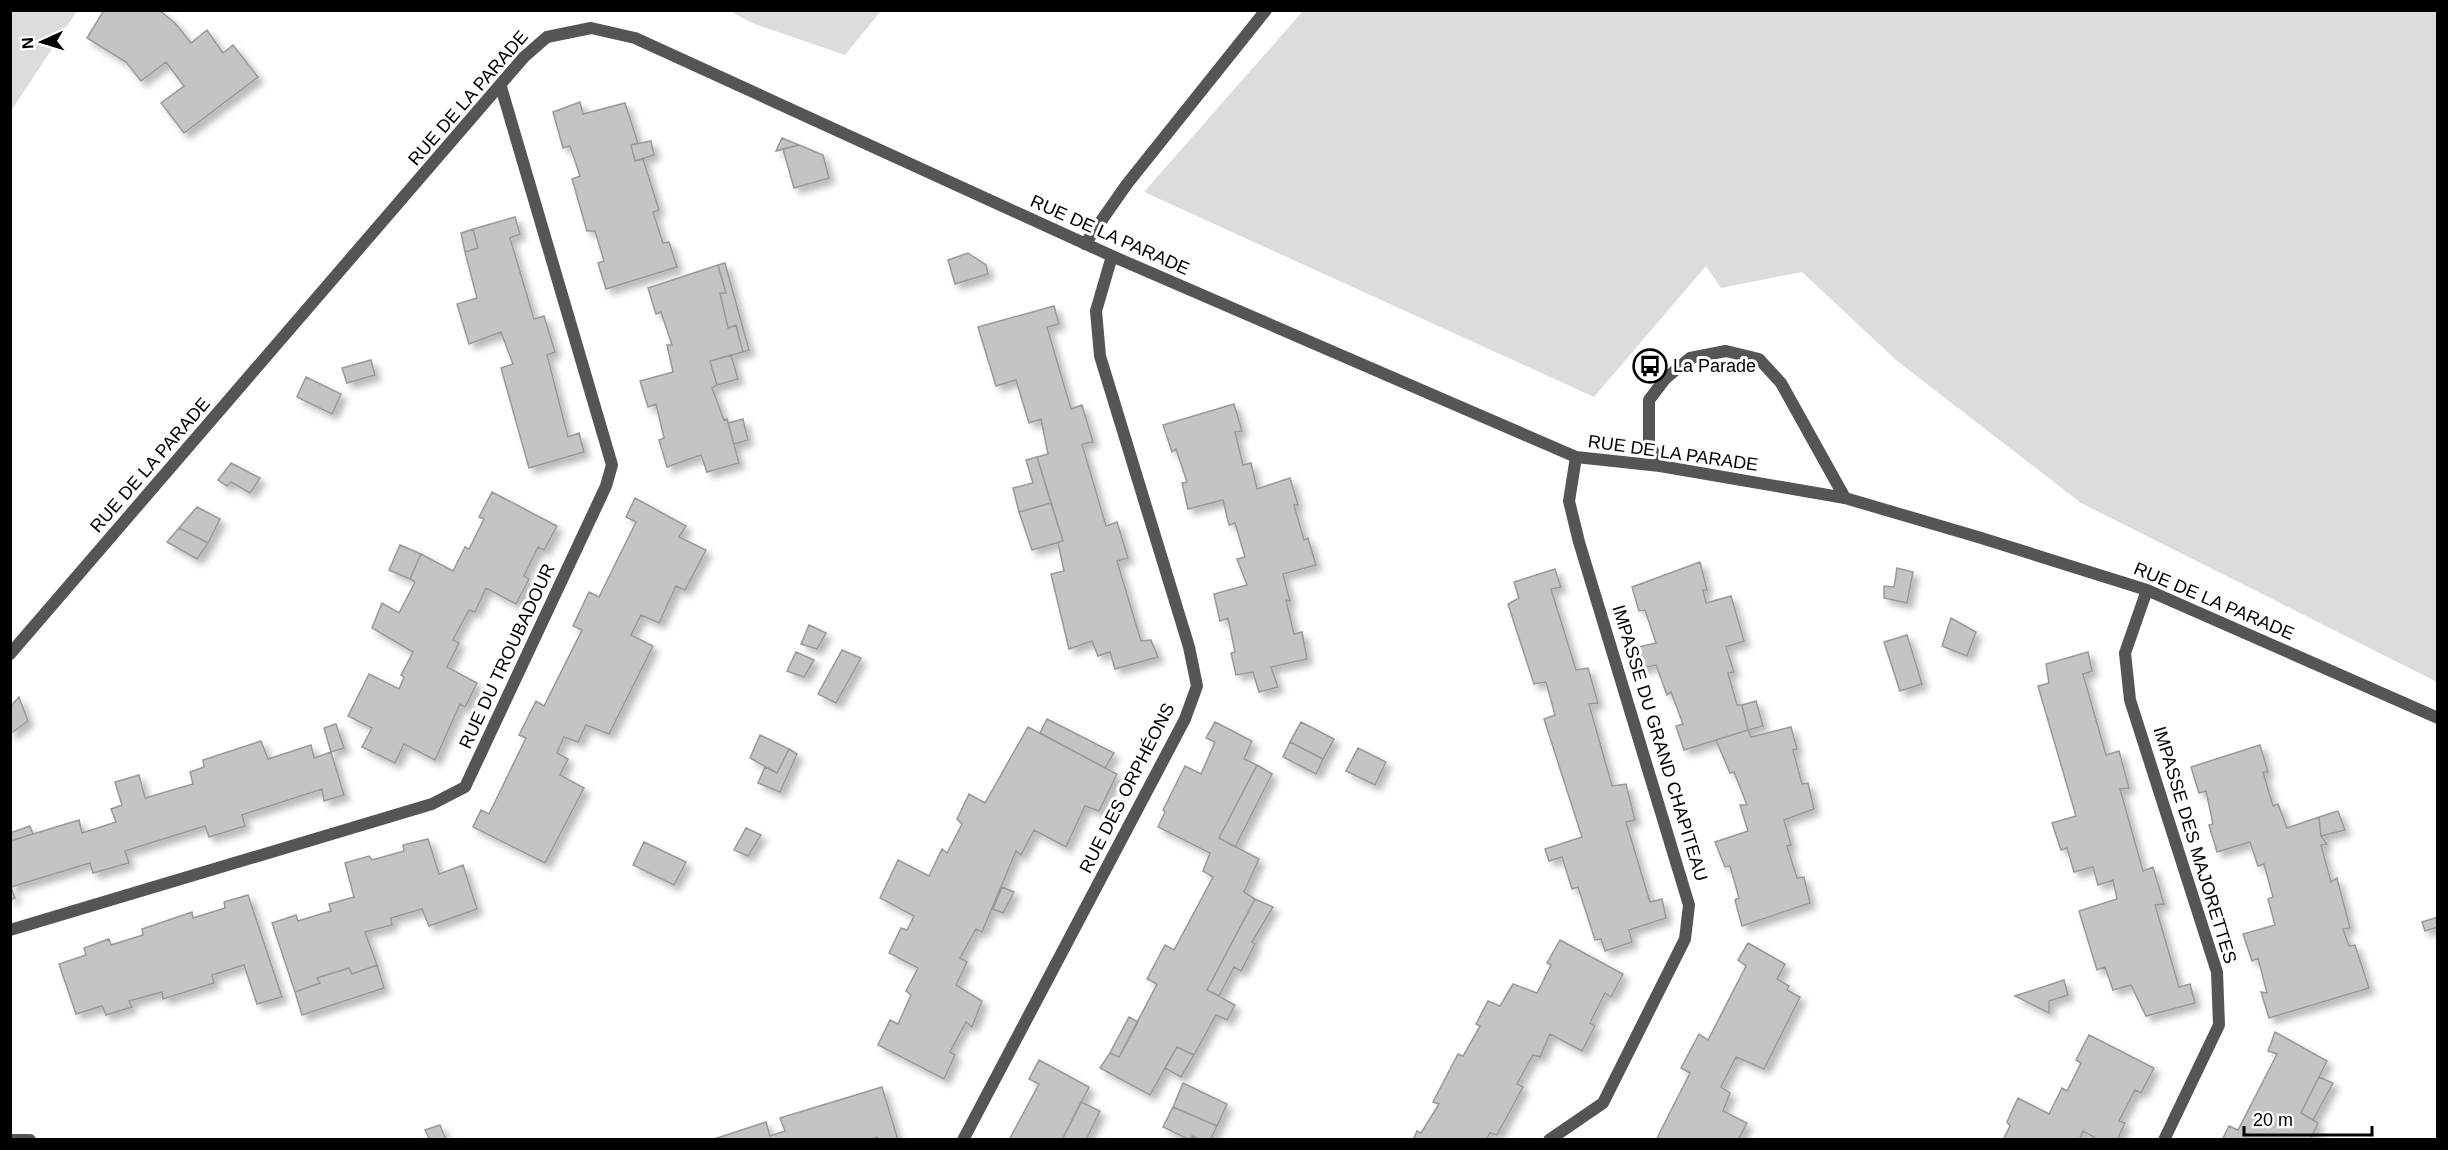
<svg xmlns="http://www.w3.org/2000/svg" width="2448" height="1150" viewBox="0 0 2448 1150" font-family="Helvetica,sans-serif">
	<defs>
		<filter id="shadow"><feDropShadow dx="5.5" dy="5.5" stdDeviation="3" flood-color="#0004"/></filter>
	</defs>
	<rect width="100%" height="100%" fill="#fff"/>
	<path fill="#dcdcdc" d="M11,10L77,11L11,111L10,11Z
		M730,11H881L845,55L752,23Z
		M1303,11H2437V682L2081,503L1896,360L1802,272L1721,288L1706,266L1594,397L1144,192Z"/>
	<path fill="#c4c4c4" stroke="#999" stroke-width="1.5" filter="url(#shadow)" d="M104,10H159L175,23L191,43L207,30L223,53L233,45L258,77L184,133L161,103L184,86L166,62L141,81L126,62L87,38Z
		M580,102L583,114L625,103L638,143L631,145L635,161L643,159L659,210L653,212L663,243L669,242L677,267L606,289L598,263L604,261L595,231H587L572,179L580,176L570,146L563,148L553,112Z
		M782,138L799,145L776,151Z
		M651,141L654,155L635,161L631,145Z
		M799,145L823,155L829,178L794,188L783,149Z
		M515,217L520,234L510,238L534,319L544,316L555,352L547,355L568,437L579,433L584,452L529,468L501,368L513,364L501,332L469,344L457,304L477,298L465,252L478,248L473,229Z
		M473,229L478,248L465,252L461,233Z
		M968,253L986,265L988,274L955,284L948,260Z
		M725,263L749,350L743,352L736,325L728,328L720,293H726L718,265Z
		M718,265L726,293H720L728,328L736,325L743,352L710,361L717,385L712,388L724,420L727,419L739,463L707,472L701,455L667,467L659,440L664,438L656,404L648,407L640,381L673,372L667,345H672L661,312L656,314L648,288Z
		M1054,306L1059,324L1047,327L1071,409L1082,405L1093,442L1082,444L1106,526L1117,522L1128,558L1117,561L1141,641L1151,640L1158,657L1115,669L1110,652L1098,656L1092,641L1069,649L1051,574L1064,571L1058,542L1063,541L1037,457L1048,454L1041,419L1029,423L1016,380L996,386L978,327Z
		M731,355L738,379L717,385L710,361Z
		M371,360L375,375L347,383L342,368Z
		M306,377L341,394L332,414L297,397Z
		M1234,404L1242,431L1235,432L1243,465L1251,463L1257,489L1290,478L1298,505H1294L1304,540L1308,538L1316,565L1283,574L1290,601L1286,600L1294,634L1302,632L1307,659L1271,667L1278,687L1259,692L1253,672L1236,675L1231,653L1235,652L1228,618L1220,621L1214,594L1247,585L1237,559L1245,557L1235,523L1229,525L1223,500L1188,509L1182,483L1187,482L1176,449L1172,452L1163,425Z
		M743,419L748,440L734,444L728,423Z
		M1037,457L1051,503L1019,512L1013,488L1033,483L1026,460Z
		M231,463L260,478L250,493L231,482L227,486L218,480Z
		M492,492L557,526L544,550L538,547L524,576L529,579L516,604L486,588L475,612L469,610L453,640L459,643L447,667L477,683L465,707L460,704L435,760L404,744L395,763L362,747L372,728L348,716L369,674L399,689L404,677L401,675L413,652L372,628L382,603L399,613L415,582L410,579L421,554L453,571L465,547L469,549L484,519L479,517Z
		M635,498L686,526L679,537L706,550L685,590L676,586L659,623L641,615L631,635L653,646L609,734L586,725L578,742L564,737L557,753L568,759L560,775L584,788L545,863L473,827L481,810L489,814L526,738L519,735L536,701L544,706L582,630L573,626L589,592L599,597L636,522L626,517Z
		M1051,503L1063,541L1032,550L1019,512Z
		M197,507L220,519L208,543L179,528Z
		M179,528L208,543L197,559L167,542Z
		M400,545L421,554L410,579L389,570Z
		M1700,562L1707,590H1703L1706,603L1731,596L1744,641L1726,647L1734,672L1728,673L1737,705H1742L1748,730L1684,750L1676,726L1683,724L1671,692L1667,695L1656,665L1637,669L1630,649L1656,643L1645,610L1639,611L1632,587Z
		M1897,568L1913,572L1907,603L1884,598V586L1894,587Z
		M1555,569L1561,587L1551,589L1576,670L1588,668L1598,703L1589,704L1612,786L1626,784L1635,820L1626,822L1650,902L1662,899L1666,918L1629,930L1632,942L1605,951L1601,939L1595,940L1578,887L1572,889L1562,857L1549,861L1545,849L1582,837L1544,719L1555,715L1546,682L1534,684L1508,604L1519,598L1514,582Z
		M1951,618L1976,632L1967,656L1942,646Z
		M809,625L826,633L817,649L801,644Z
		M1907,635L1922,684L1900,691L1884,642Z
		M842,650L861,658L836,703L818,694Z
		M796,652L814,660L804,677L787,671Z
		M2088,652L2092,671L2083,674L2106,755L2119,751L2129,788L2120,789L2143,871L2153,867L2164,904L2155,905L2179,987L2190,984L2195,1003L2146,1016L2131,985L2113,990L2105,967L2097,970L2079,911L2117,899L2113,880L2098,885L2093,867L2074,872L2067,848L2061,850L2052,823L2076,816L2038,686L2049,683L2046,664Z
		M19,697L28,721L10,734V707Z
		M1756,701L1763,726L1748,730L1742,705Z
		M1047,719L1114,753L1105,768L1040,733Z
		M1215,722L1252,741L1244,759L1257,765L1219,838L1259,859L1244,892L1255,899L1207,990L1235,1005L1227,1020L1216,1015L1194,1055L1177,1047L1150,1095L1100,1068L1110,1053L1119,1057L1157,984L1147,979L1165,945L1174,950L1213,877L1203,871L1210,853L1158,827L1165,812L1163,810L1185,766L1201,774L1215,742L1206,738Z
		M1301,722L1334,739L1323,759L1290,742Z
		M336,724L344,748L331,752L324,728Z
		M1028,727L1117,774L1099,811L1085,806L1066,847L1034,830L1021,855L1016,851L982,932L976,929L960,958L967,962L956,985L982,1001L972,1027L966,1022L950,1052L955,1055L944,1079L878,1045L890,1020L898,1024L911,995L906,991L918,968L889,953L901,928L907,930L914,916L880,898L898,860L929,876L942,849L947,853L962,824L957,819L969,794L985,803Z
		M1791,727L1797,749L1793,750L1802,784L1808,783L1814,809L1784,820L1791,845L1787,846L1797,878L1804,877L1810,903L1742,926L1735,900L1739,898L1730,866L1725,867L1715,842L1748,831L1740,805H1747L1734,772L1730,773L1716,740L1748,730L1751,737Z
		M760,735L789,749L777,773L750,758Z
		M261,741L268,759L311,745L314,758L331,752L344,795L324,801L322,789L242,815L245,826L209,837L205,826L125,851L129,863L93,873L90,863L11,887L15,898L10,900V841L79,820L82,833L116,822L111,809L122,805L115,782L139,775L145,798L193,784L190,772L204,767L203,760Z
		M1290,742L1323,759L1316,774L1283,757Z
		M2260,745L2268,772H2263L2273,806L2278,804L2287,828L2319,817L2321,836L2327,844L2321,845L2331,882L2337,878L2350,928L2343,929L2349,946L2355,945L2369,988L2269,1018L2261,992L2267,993L2258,958L2252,961L2243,934L2275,925L2268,899L2273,897L2264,864L2258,866L2250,842L2217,852L2209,825L2213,824L2206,791L2199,793L2191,767Z
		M1358,748L1386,762L1375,785L1346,771Z
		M789,749L797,754L780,792L758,783L765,767L777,773Z
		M1257,765L1272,774L1235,847L1219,838Z
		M2338,811L2345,830L2321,836L2319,817Z
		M30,826L33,834L11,841L10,833Z
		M746,828L761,835L748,856L734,850Z
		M428,839L439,874L463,865L477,909L429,926L422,909L391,918L392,925L365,932L377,965L352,974L349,968L317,978L320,983L295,992L272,923L296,915L298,921L331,911L329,904L354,897L345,863L369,856L372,860L404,851L403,845Z
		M644,842L686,862L674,885L633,865Z
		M1002,887L1014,892L1003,913L993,909Z
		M248,895L282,997L257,1004L244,965L212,975L214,983L163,999L162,992L129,1001L132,1007L106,1015L102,1006L76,1014L59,964L86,955L84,948L109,939L111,945L143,935L142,929L192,912L193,918L225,908L224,902Z
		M1255,899L1273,907L1252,942L1255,944L1241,971L1234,967L1219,996L1207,990Z
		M2438,917V927L2425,931L2422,922Z
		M1560,940L1623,974L1611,997L1605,993L1590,1023L1595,1026L1582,1051L1550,1034L1540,1057L1533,1055L1517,1084L1523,1087L1497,1135L1490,1133L1486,1140H1413L1417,1131L1421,1133L1439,1104L1433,1102L1458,1054L1463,1056L1480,1026L1476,1024L1488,1001L1500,1006L1513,984L1537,993L1551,965L1547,963Z
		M1748,943L1785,964L1777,979L1789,986L1787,990L1800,997L1764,1069L1736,1057L1721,1087L1730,1093L1723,1111L1747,1123L1738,1140H1656L1690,1073L1681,1068L1699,1034L1708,1040L1746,966L1738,960Z
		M377,965L384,988L302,1015L295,992L320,983L317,978L349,968L352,974Z
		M2064,980L2068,995L2049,1001V1013L2015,996Z
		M1129,1017L1138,1022L1119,1057L1110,1053Z
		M2275,1032L2327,1061L2301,1113L2318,1123L2310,1140H2222L2229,1126L2238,1130L2277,1054L2268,1051Z
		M2089,1035L2154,1068L2141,1093L2135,1090L2119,1121L2125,1123L2117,1140H2099L2083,1131L2079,1140H2003L2010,1126L2007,1122L2018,1098L2049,1114L2062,1088L2067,1091L2081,1063L2076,1060Z
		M1177,1047L1194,1055L1181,1077L1165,1068Z
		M1039,1060L1089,1087L1062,1140H1009L1039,1084L1029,1079Z
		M2319,1077L2333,1083L2313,1120L2301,1113Z
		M1183,1083L1227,1104L1217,1126L1173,1107Z
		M882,1087L898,1140H878L877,1137L870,1140H711L766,1122L770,1136L785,1131L780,1118Z
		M1081,1102L1100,1111L1086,1140H1062Z
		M1173,1107L1217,1126L1210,1140H1201L1192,1136L1190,1140L1163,1127Z
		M440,1125L446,1140H430L425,1130Z"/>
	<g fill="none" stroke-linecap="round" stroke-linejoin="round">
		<path stroke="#555" stroke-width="12" d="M1085,244L1127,184L1266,10
			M1660,466L1649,443V400L1665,379L1690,358L1726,351L1759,359L1781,383L1845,498"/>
		<path stroke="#555" stroke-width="12" d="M2147,590L2125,653L2130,700L2217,972L2219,1025L2164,1140
			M10,654L524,57L547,37L591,28L635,38L1112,256L1576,457L1660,466L1845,498L1978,537L2147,590L2438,718
			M10,930L432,804L465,787L606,486L612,465L501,87
			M12,1140H30
			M963,1140L1185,719L1197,686L1189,647L1100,356L1096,311L1112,256
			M1549,1140L1603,1103L1685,939L1689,905L1579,542L1569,501L1576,457"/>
	</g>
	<defs>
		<symbol id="bus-ring" viewBox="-11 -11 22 22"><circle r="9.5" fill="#fff" stroke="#000" stroke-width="1.5"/><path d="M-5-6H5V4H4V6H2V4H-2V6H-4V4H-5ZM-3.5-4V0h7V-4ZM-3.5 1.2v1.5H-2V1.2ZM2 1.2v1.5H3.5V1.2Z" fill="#000"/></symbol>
	</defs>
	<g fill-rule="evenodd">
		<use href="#bus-ring" x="1631" y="347" width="38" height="38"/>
	</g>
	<g text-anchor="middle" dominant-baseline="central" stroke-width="6" stroke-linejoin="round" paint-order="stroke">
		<g font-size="18" fill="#000" stroke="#fff">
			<text transform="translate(468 98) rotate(-49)">RUE DE LA PARADE</text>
			<text transform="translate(1110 235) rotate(24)">RUE DE LA PARADE</text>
			<text transform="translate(1673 453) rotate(8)">RUE DE LA PARADE</text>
			<text transform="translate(150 465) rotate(-49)">RUE DE LA PARADE</text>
			<text transform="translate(2214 601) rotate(23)">RUE DE LA PARADE</text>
			<text transform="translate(507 656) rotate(-65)">RUE DU TROUBADOUR</text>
			<text transform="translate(1660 743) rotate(73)">IMPASSE DU GRAND CHAPITEAU</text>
			<text transform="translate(1127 788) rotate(-63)">RUE DES ORPHÉONS</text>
			<text transform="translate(2195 845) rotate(73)">IMPASSE DES MAJORETTES</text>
		</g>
		<g font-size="18" fill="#000" stroke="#fff" text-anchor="start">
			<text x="1673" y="366">La Parade</text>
		</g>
	</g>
	<rect width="2448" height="1150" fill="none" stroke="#000000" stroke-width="24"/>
	<g transform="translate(42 42) rotate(266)" stroke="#ffffff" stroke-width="4.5" paint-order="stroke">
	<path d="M0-4.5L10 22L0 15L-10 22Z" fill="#000000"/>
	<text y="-9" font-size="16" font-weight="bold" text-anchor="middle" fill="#000000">N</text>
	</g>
	<path d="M2244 1126v9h128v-9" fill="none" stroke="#000000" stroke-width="3"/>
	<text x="2253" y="1126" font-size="18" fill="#000000" stroke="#ffffff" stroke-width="4.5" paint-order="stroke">20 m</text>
</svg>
